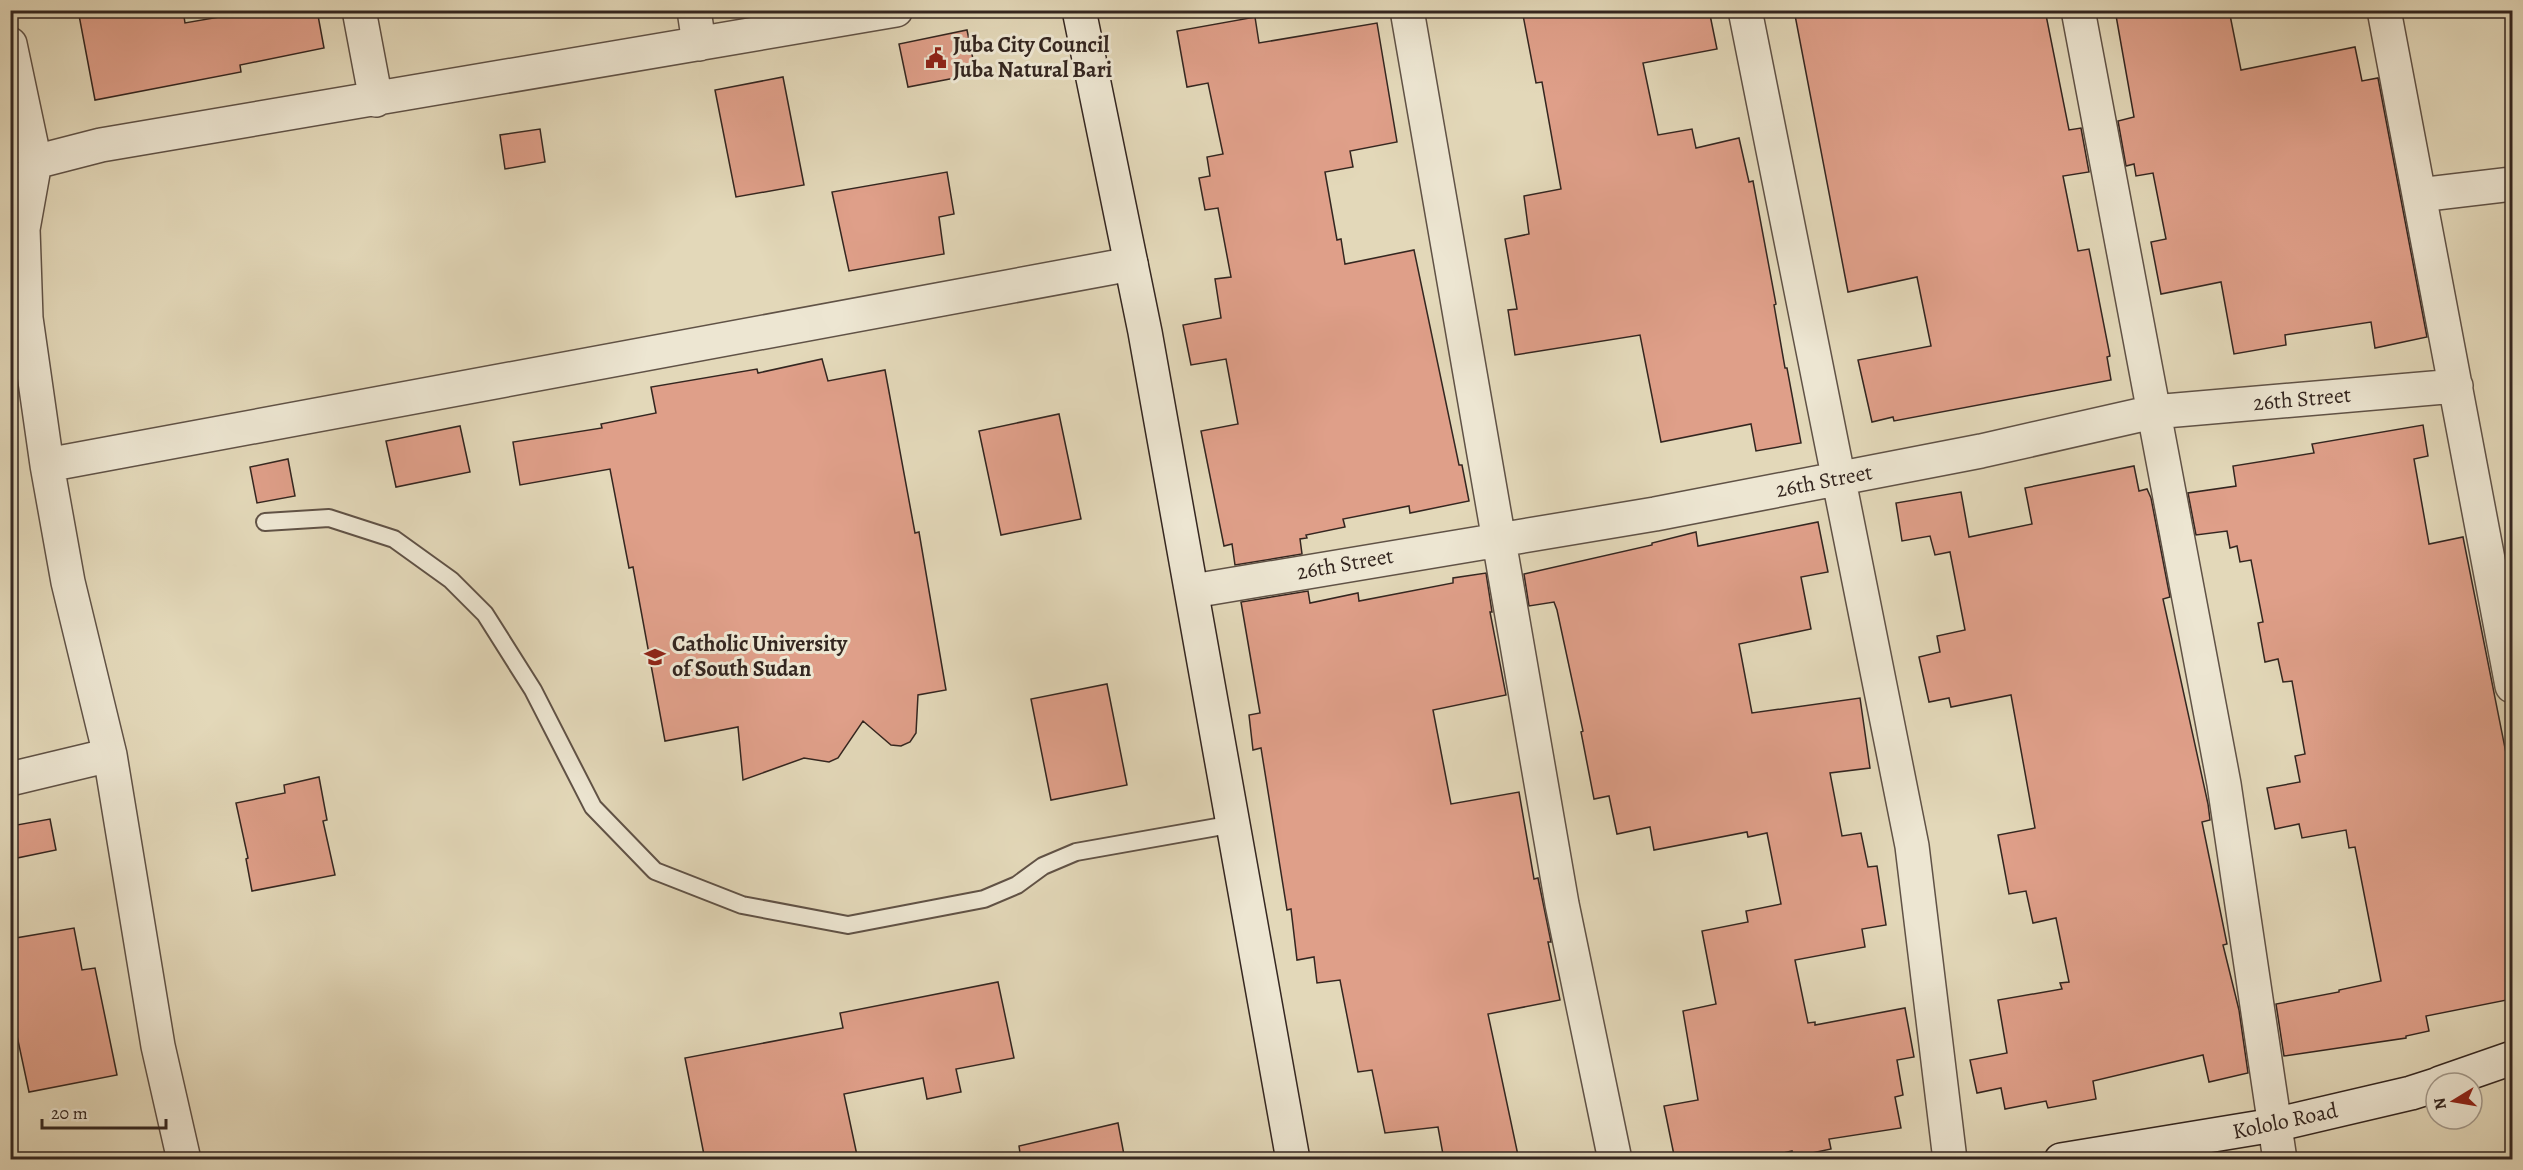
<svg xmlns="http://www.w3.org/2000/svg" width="2523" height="1170" viewBox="0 0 2523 1170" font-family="Alegreya,serif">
	<rect width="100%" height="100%" fill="#e3d8b9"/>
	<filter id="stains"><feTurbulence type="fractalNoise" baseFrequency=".00333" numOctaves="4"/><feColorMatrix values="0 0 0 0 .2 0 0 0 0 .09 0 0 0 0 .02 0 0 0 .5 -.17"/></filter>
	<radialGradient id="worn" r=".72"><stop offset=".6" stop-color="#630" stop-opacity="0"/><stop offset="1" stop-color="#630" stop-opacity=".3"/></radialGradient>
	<path fill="#df9f89" stroke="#342620" stroke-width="1.5" d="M78,10H183L185,23L254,11L317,10L324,48L240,65L241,72L95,100Z
		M1522,10H1709L1717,49L1643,63L1658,135L1692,129L1696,148L1739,138L1749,182L1753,181L1776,304L1774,305L1785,368H1787L1801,443L1756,451L1751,424L1661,442L1640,335L1515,355L1508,310L1517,309L1505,239L1529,234L1524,196L1561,189L1542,82L1536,83Z
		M1794,10H1970L1971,17L2004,10H2045L2069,130L2081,128L2089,172L2063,176L2078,251L2089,249L2110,356L2107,357L2111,380L1894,421L1893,417L1872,422L1858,360L1931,346L1917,277L1848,292Z
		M2115,10H2229L2241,70L2355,47L2362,81L2378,78L2427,337L2375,348L2371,322L2285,335L2286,345L2234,354L2221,282L2161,294L2151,242L2166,239L2153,173L2136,176L2134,164L2126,166L2118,121L2134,117Z
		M1255,17L1259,43L1377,23L1397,142L1350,151L1353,167L1325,172L1337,240L1341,239L1345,264L1414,250L1459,465H1462L1469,501L1410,513L1409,506L1343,519L1345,527L1306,535L1307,538L1300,539L1302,554L1235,565L1232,544L1224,546L1201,431L1238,424L1226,359L1191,365L1183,325L1221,318L1215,279L1231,277L1218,208L1205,210L1199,178L1210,176L1207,157L1223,154L1208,83L1187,87L1177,31Z
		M967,30L976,74L908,87L899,44Z
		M783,77L804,185L736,197L715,90Z
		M540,129L545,162L505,169L500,135Z
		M947,172L954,214L939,217L944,254L849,271L832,192Z
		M822,359L828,381L885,370L915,533L919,532L946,690L918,695L916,733L910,742L901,746L891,745L863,721L838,758L829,762L804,758L743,780L738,727L665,741L633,567L629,568L610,469L520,485L513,442L602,428L601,424L656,413L651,387L757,369L758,373Z
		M1059,414L1081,519L1001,535L979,431Z
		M2423,425L2428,456L2414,459L2429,544L2463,537L2508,763L2512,794V999L2426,1016L2429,1031L2406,1036V1038L2284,1056L2276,1004L2339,992V990L2381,981L2355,847L2349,848L2346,830L2302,838L2299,824L2275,829L2267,788L2300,782L2295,756L2305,754L2292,681L2283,682L2278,659L2265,662L2258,623L2263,622L2251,560L2240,562L2237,546L2230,548L2227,531L2196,535L2188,493L2236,486L2233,466L2314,453L2312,444Z
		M460,426L470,472L396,487L386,441Z
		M288,459L295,496L257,503L250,467Z
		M2134,466L2139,491L2147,489L2151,498L2168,587L2170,597L2163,599L2208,804L2210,820L2202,822L2227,944L2223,945L2239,1010L2248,1073L2209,1082L2203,1055L2093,1081L2096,1099L2048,1108L2046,1101L2005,1109L2001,1088L1977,1093L1970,1060L2007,1053L1998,1000L2062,989L2060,983L2069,982L2056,918L2033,923L2026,891L2009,894L1998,835L2035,828L2011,695L1951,707L1949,698L1929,702L1919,657L1940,652L1937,636L1965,630L1950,552L1935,555L1930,536L1902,541L1896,503L1961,492L1969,537L2032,524L2025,488Z
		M1818,522L1828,572L1801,577L1811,629L1739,644L1752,713L1860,698L1870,768L1830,773L1842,836L1861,833L1868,867L1877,866L1886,925L1862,929L1865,947L1795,960L1808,1023L1815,1022V1025L1905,1008L1914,1057L1897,1060L1903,1095L1895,1097L1901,1128L1829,1139L1831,1149L1793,1157L1792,1151L1754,1160H1675L1664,1106L1698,1100L1683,1011L1716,1004L1702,931L1748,922L1746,911L1781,904L1767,833L1748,837L1747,832L1654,850L1650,827L1617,834L1609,796L1594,799L1581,732L1583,731L1557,610L1554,602L1529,606L1524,574L1652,545V543L1696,532L1698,546Z
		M1486,573L1492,612H1490L1506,695L1433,710L1451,804L1519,792L1534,879L1538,878L1551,942H1548L1560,1000L1488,1014L1519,1160H1444L1438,1127L1385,1133L1372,1070L1358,1072L1340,980L1317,983L1314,957L1297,960L1291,909L1287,910L1261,748L1253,750L1249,715L1260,713L1241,602L1308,591L1310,603L1358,593L1359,601L1453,583V578Z
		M1107,684L1127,785L1051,800L1031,699Z
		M319,777L327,820L323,821L335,875L252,891L246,859L248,858L236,803L285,793L284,785Z
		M50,819L56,850L17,858L11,826Z
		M74,928L82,970L95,968L117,1075L29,1092L10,1003V939Z
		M998,982L1014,1058L956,1069L961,1092L927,1099L923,1078L844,1094L858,1160H705L685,1058L843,1028L840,1013Z
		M1118,1123L1125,1160H1021L1019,1146Z"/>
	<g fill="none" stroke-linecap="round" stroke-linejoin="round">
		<defs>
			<path id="lane" d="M265,522L329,518L394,539L451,580L485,614L533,690L593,807L655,871L742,905L848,925L984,899L1017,885L1043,866L1076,852L1234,824"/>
			<path id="street" d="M359,10L376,100
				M694,10L699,44
				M1407,10L1562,904L1615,1160
				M1745,10L1912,846L1950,1160
				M2078,10L2224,784L2280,1160
				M2384,10L2512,686
				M10,44L35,162
				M2419,195L2512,184
				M47,465L1131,264
				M1193,591L1655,514L1981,451L2153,412L2456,386
				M10,779L110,755
				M184,1160L158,1046L110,755L68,582L47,465L26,318L23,229L35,162L101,145L896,10"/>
			<path id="secondary" d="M1079,10L1145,332L1293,1160
				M2440,1083L2512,1058
				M2061,1160L2274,1125L2411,1093L2436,1085"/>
		</defs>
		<use href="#lane" stroke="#605246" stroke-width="20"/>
		<use href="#street" stroke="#605246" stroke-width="36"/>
		<use href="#secondary" stroke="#342620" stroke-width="36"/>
		<use href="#lane" stroke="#ede6d2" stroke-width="16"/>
		<use href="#street" stroke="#ede6d2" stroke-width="33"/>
		<use href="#secondary" stroke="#ede6d2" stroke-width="33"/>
	</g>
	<defs>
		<symbol id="civic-bare" viewBox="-9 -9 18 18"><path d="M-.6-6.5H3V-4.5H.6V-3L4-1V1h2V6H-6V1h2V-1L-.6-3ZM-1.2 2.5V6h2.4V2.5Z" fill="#8f2418" stroke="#ede6d2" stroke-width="2.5" paint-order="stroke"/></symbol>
		<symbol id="university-bare" viewBox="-9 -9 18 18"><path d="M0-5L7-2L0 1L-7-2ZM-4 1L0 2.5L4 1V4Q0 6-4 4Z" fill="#8f2418" stroke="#ede6d2" stroke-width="2.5" paint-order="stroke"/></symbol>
	</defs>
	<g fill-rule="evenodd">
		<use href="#civic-bare" x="921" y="43" width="30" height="30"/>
		<use href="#university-bare" x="640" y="642" width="30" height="30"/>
	</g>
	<g text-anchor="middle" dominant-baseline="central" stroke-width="6" stroke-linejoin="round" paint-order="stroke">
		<g font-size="22" font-weight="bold" fill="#342620" stroke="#ede6d2" text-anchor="start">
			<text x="953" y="45">Juba City Council<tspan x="953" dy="25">Juba Natural Bari</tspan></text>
			<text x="672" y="644">Catholic University<tspan x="672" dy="25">of South Sudan</tspan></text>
		</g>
		<g font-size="22" fill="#342620" stroke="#ede6d2">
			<text transform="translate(2302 399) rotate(-5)">26th Street</text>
			<text transform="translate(1824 481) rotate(-11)">26th Street</text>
			<text transform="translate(1345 564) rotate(-10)">26th Street</text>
			<text transform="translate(2285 1121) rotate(-12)">Kololo Road</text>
		</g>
	</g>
	<rect width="2523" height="1170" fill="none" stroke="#e3d8b9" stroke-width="36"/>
	<rect x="12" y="12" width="2499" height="1146" fill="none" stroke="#342620" stroke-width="3"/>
	<rect x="18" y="18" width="2487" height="1134" fill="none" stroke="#342620" stroke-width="1.5"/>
	<g transform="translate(2454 1101) rotate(259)"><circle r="28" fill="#ede6d2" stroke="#a3998b" stroke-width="1.5"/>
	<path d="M0-4.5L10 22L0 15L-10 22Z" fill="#8f2418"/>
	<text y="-9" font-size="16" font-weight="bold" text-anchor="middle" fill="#342620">N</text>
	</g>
	<path d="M42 1119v9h124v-9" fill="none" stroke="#342620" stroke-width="3"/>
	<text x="51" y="1119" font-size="18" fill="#342620" stroke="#ede6d2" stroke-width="4.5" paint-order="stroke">20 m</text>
	<rect width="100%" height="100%" filter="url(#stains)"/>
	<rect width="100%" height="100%" fill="url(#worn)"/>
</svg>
